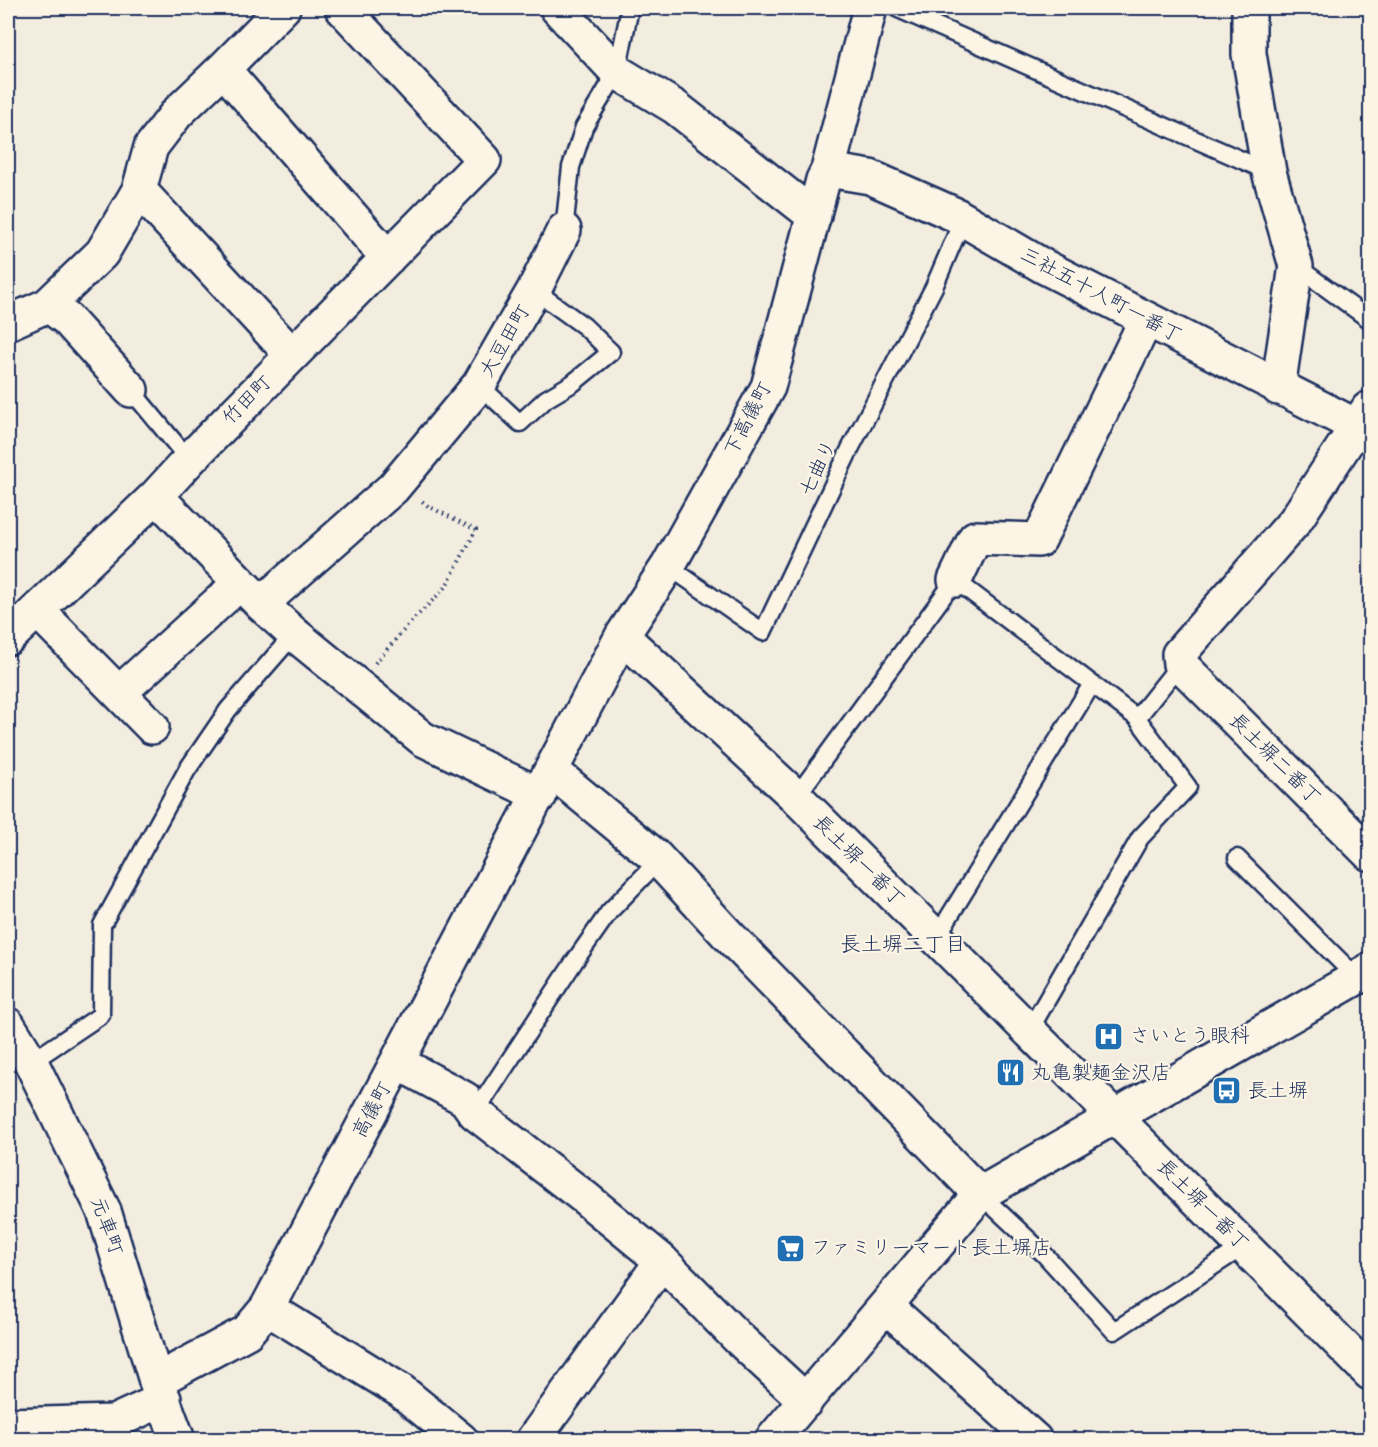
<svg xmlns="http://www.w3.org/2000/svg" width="1378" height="1447" viewBox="0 0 1378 1447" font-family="'Architects Daughter','Klee One',sans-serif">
	<rect width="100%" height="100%" fill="#f3ede0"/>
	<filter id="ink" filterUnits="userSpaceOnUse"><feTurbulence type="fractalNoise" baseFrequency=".0167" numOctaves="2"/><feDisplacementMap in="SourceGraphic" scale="12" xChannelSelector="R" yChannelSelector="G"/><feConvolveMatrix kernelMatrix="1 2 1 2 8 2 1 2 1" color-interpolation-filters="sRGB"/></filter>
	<g filter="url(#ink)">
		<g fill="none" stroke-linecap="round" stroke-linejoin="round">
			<defs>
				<path id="lane" d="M896,8L1269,172
					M564,230L571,167L584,127L617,72L630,8
					M1296,266L1370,320
					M479,385L520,423L546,399L573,383L611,352L584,326L534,290
					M131,390L189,460
					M668,566L763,632L850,449L934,287L963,219
					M796,797L955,580L1137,718L1180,664
					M1237,858L1357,978
					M936,938L1092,684
					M1029,1031L1140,838L1188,787L1137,718
					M31,1062L101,1015L102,925L187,770L228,710L294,634
					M475,1113L574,962L609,912L659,860
					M980,1194L1044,1254L1114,1331L1244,1246"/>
				<path id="street" d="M557,8L617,72L675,107L814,216
					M1249,8V54L1269,172L1296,266L1278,388
					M223,69L388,258
					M828,170L870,177L956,215L1043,266L1358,427L1370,426
					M139,190L292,355
					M48,305L67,319L131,390
					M8,323L48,305L102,253L139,190L151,147L177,113L223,69L283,8
					M1368,409L1295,521L1179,654L1180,664L1370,854
					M156,496L261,604L294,634L423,739L540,795
					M955,580L975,538L1039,540L1146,320
					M261,604L393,488L479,385L534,290L564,230
					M37,610L152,727
					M622,636L796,797L1370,1373
					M8,638L156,496L189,460L484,160L342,8
					M119,693L240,583
					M552,771L656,857L727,934L980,1194
					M397,1062L465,1099L475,1113L584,1197L662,1261L737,1337L806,1401
					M886,1306L1035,1440
					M267,1308L401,1391L461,1440
					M156,1381L247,1332L267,1308L622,636L668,566L768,387L823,180L828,170L870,8
					M8,1425L114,1422
					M115,1440L114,1422L164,1399
					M533,1440L662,1261"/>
				<path id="secondary" d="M8,1025L31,1062L104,1211L156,1381L178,1440
					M772,1440L980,1194L1370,970"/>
			</defs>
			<use href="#lane" stroke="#1b2f5e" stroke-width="21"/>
			<use href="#street" stroke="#1b2f5e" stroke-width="38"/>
			<use href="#secondary" stroke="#1b2f5e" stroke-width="38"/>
			<path stroke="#1b2f5e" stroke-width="4" stroke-dasharray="1.5 4.5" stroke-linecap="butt" d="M375,663L411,622L445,588L476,530L428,506L422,501"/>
			<use href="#lane" stroke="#fcf5e5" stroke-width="16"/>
			<use href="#street" stroke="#fcf5e5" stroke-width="33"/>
			<use href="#secondary" stroke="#fcf5e5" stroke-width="33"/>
		</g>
	</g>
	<defs>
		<symbol id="hospital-square" viewBox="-11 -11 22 22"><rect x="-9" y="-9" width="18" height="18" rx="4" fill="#1f6fb2" stroke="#fcf5e5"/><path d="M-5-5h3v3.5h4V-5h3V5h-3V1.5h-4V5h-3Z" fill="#fff"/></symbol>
		<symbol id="restaurant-square" viewBox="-11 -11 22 22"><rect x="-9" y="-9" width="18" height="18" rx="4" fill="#1f6fb2" stroke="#fcf5e5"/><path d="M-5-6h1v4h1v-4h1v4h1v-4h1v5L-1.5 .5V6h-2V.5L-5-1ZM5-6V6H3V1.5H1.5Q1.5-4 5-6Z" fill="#fff"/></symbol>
		<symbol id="bus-square" viewBox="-11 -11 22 22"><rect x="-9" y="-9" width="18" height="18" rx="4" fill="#1f6fb2" stroke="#fcf5e5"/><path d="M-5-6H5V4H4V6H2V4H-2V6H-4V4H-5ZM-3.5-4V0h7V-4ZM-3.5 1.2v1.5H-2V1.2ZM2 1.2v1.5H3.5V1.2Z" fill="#fff"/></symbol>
		<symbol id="supermarket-square" viewBox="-11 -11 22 22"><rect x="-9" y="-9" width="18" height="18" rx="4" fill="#1f6fb2" stroke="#fcf5e5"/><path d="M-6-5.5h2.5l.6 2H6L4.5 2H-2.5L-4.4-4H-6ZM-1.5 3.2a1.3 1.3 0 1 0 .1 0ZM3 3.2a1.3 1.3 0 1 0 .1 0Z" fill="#fff"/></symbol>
	</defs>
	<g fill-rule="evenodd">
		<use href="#hospital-square" x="1092" y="1020" width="33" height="33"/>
		<use href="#restaurant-square" x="994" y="1056" width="33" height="33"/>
		<use href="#bus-square" x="1210" y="1074" width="33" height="33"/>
		<use href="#supermarket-square" x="774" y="1232" width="33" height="33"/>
	</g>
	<g text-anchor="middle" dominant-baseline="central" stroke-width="4.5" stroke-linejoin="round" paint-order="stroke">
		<g font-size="20" fill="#1b2f5e" stroke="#fcf5e5">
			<text transform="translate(1101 295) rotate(28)">三社五十人町一番丁</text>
			<text transform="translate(505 341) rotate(-60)">大豆田町</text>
			<text transform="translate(247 400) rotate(-45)">竹田町</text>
			<text transform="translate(748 419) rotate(-63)">下高儀町</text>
			<text transform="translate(818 468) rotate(-64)">七曲り</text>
			<text transform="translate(1275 759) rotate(45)">長土塀二番丁</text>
			<text transform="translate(859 861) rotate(45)">長土塀一番丁</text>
			<text transform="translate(372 1110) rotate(-62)">高儀町</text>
			<text transform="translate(1203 1205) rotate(45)">長土塀一番丁</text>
			<text transform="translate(107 1226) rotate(70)">元車町</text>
		</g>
		<g font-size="20" fill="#1b2f5e" stroke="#fcf5e5" text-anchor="start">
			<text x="1130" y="1036">さいとう眼科</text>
			<text x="1031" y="1073">丸亀製麺金沢店</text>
			<text x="1248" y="1091">長土塀</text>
			<text x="811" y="1248">ファミリーマート長土塀店</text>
		</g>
		<g font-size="21" fill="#1b2f5e" stroke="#fcf5e5">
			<text x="903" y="944">長土塀二丁目</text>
		</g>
	</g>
	<rect width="1378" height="1447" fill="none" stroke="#fcf5e5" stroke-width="30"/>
	<rect x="15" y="15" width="1348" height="1417" fill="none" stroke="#1b2f5e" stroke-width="2" filter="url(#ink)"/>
</svg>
